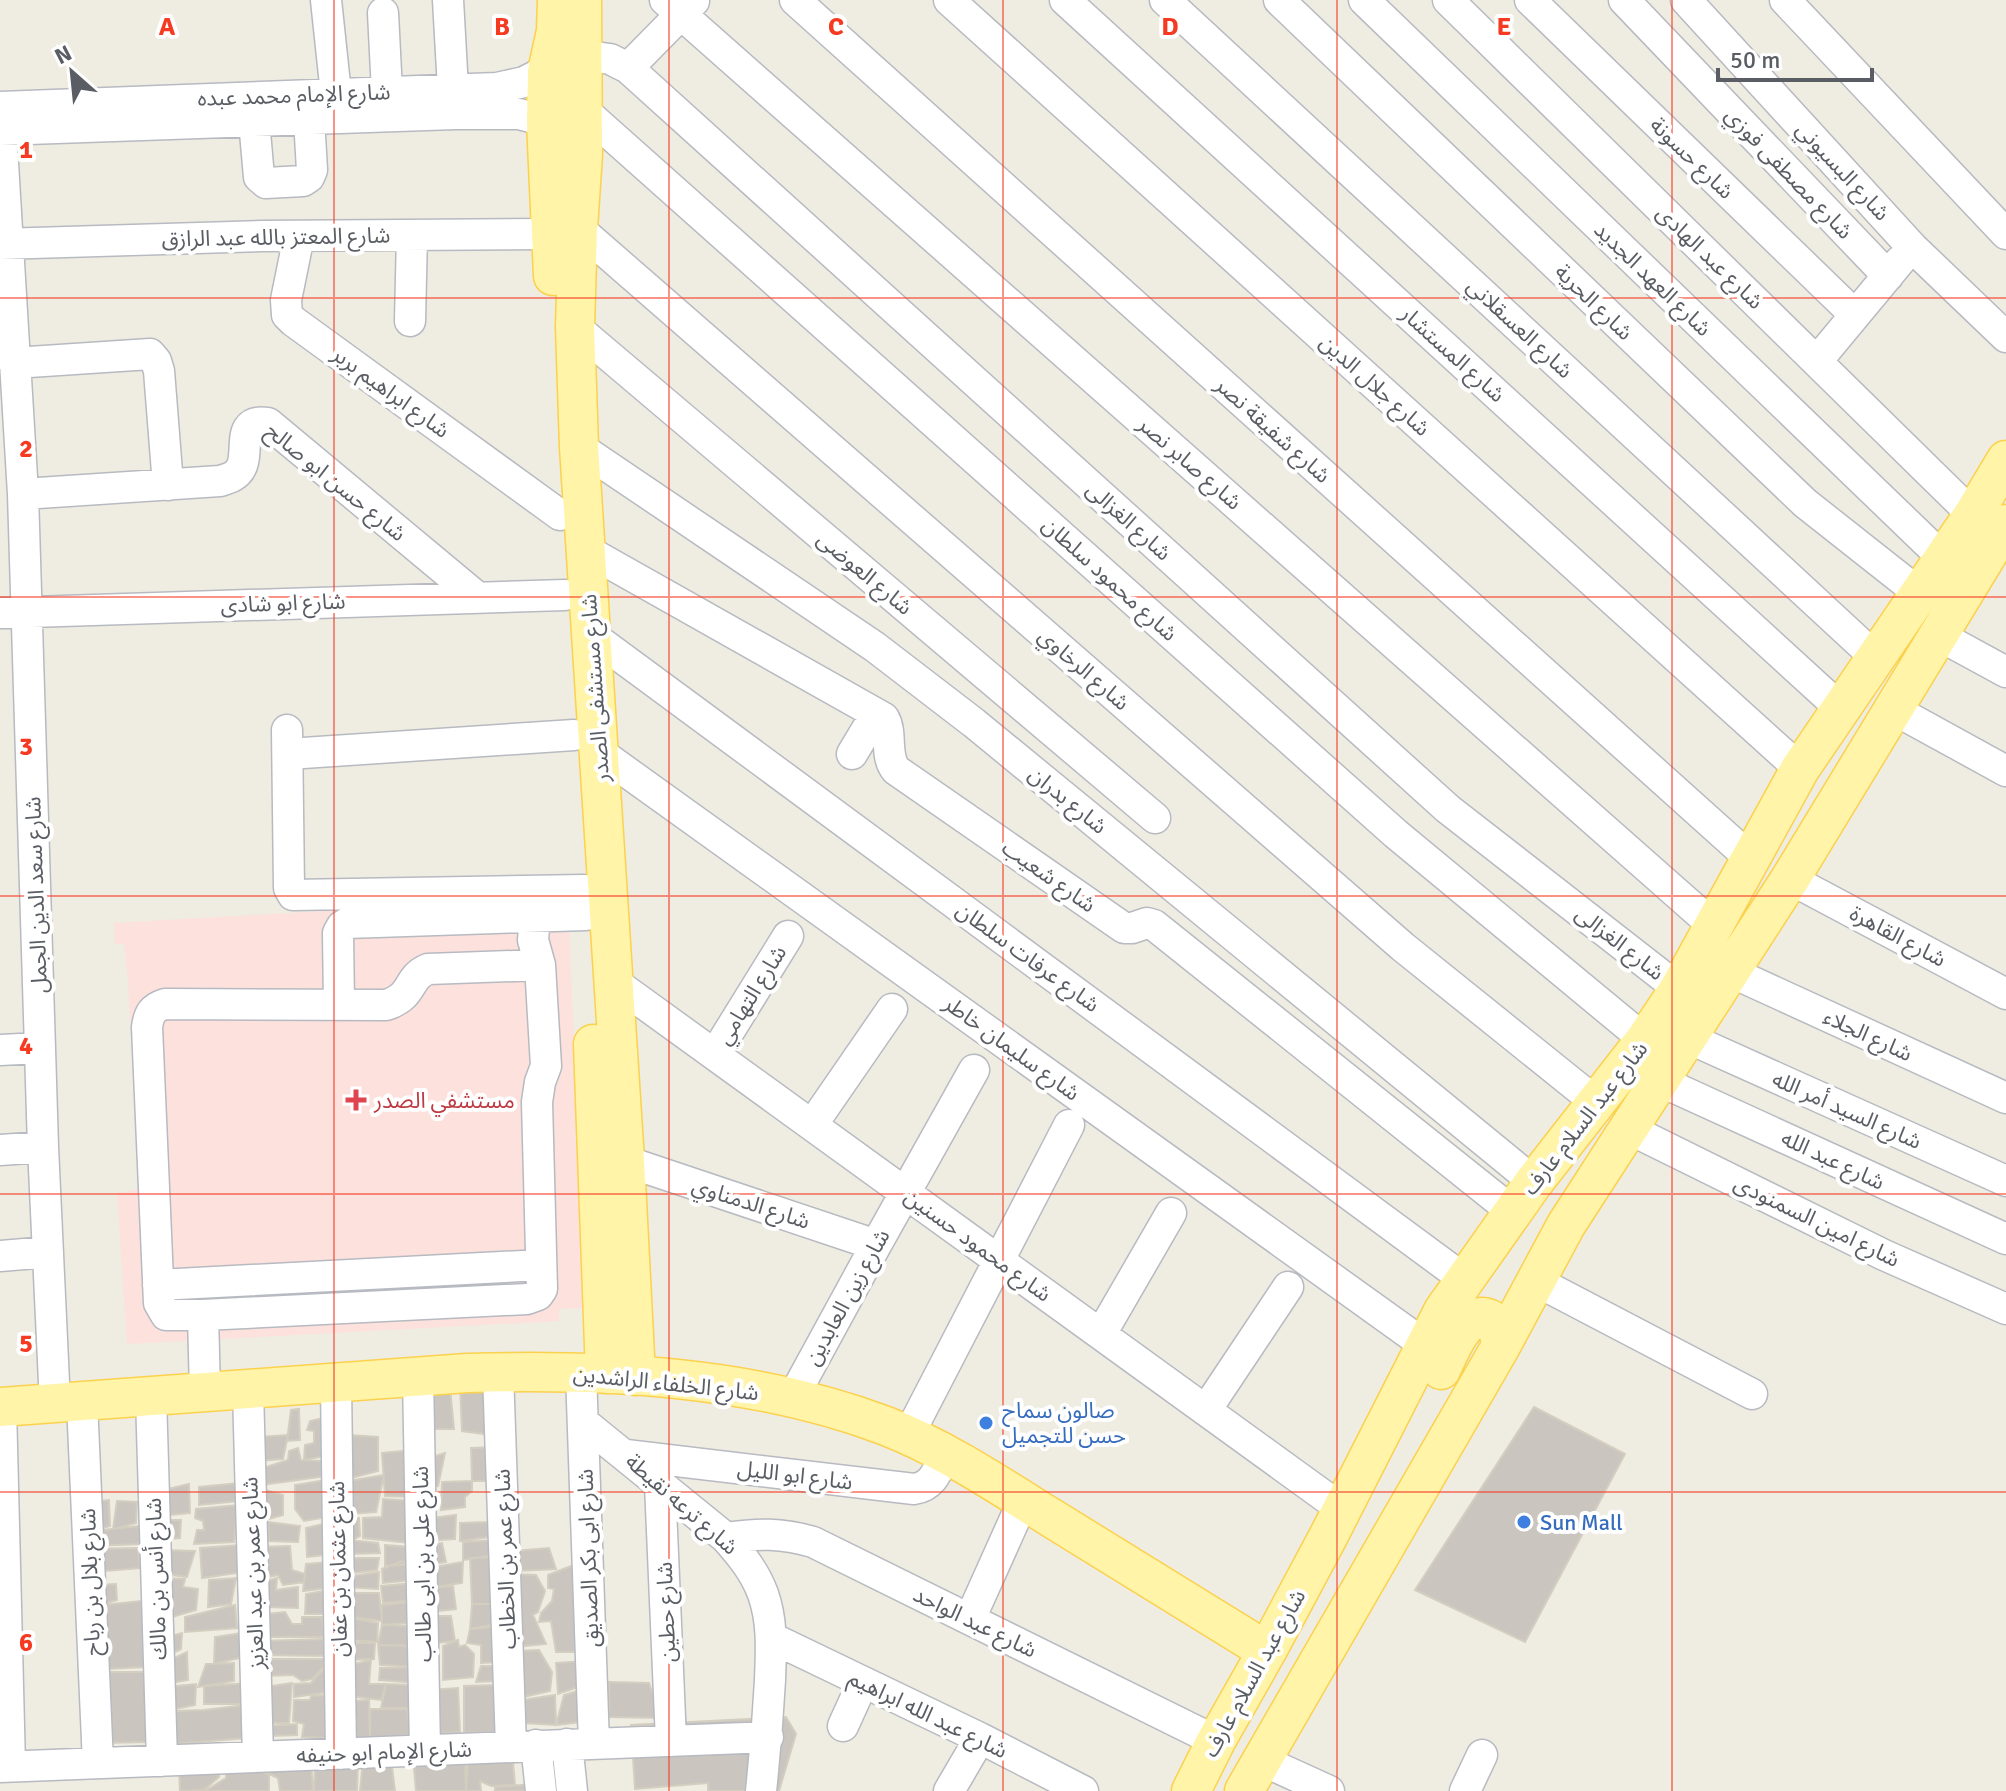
<svg xmlns="http://www.w3.org/2000/svg" width="2006" height="1791" viewBox="0 0 2006 1791" font-family="Signika,'Noto Sans Arabic',sans-serif">
	<rect width="100%" height="100%" fill="#efece2"/>
	<path fill="#fde1dd" d="M568,897L579,1167L582,1308L559,1309V1321L127,1344L117,1193L140,1189L128,981L124,944H115L114,923Z"/>
	<path fill="#cac6bf" stroke="#d4cec0" stroke-width="2" d="M493,1383L492,1435L462,1431L460,1385Z
		M450,1388L454,1429H422L421,1389Z
		M1534,1407L1625,1454L1525,1642L1415,1590Z
		M299,1409L300,1440L287,1441L291,1410Z
		M323,1418L325,1456L304,1460L305,1445L314,1443V1431L307,1430L310,1421Z
		M288,1435L283,1459L241,1462L243,1438Z
		M349,1435L378,1437V1471L344,1480Z
		M498,1447L496,1481H472L471,1448Z
		M298,1448L301,1460L326,1461L327,1476L261,1485L263,1468L288,1460L289,1451Z
		M413,1450L416,1497L385,1496L382,1453Z
		M445,1453L438,1486L426,1487V1459Z
		M384,1475L376,1512L349,1514L348,1481Z
		M332,1479L328,1517L304,1521L295,1509V1485Z
		M472,1481V1491L465,1497V1507L441,1510L442,1482Z
		M239,1483V1501L199,1505V1487Z
		M189,1484L190,1513L159,1516V1491Z
		M255,1487L283,1495V1515L255,1523Z
		M383,1499L414,1501L409,1543L363,1538V1518L382,1517Z
		M109,1500L110,1526L92,1531L90,1502Z
		M117,1501L137,1502L136,1523L113,1529Z
		M238,1505L234,1542L194,1544L197,1530H204L203,1521L195,1518L196,1509Z
		M456,1515L455,1539L424,1541L426,1519Z
		M344,1517L359,1518L360,1536L344,1545Z
		M147,1520H181L180,1538L147,1541Z
		M268,1522L300,1526L298,1542L269,1541Z
		M490,1522L489,1537L460,1541V1523Z
		M323,1524L324,1555L307,1557L306,1528Z
		M139,1526L140,1544L93,1546L94,1531Z
		M349,1540L378,1543L380,1553L350,1554Z
		M496,1540L495,1555L463,1560V1542Z
		M442,1543L446,1562L419,1566L418,1546Z
		M241,1545L244,1572L202,1578L200,1548Z
		M385,1545L412,1547L414,1564L385,1566Z
		M290,1546L292,1570L305,1574L304,1582L283,1585L278,1575L260,1579L261,1547Z
		M138,1548L140,1568L92,1572L91,1549Z
		M549,1548L556,1569L517,1571L515,1551Z
		M161,1550L195,1551L187,1577L163,1574Z
		M502,1557L501,1604H472L470,1558Z
		M346,1558H379L377,1570L344,1574Z
		M402,1561L411,1569L416,1580L383,1583L382,1569Z
		M329,1562L327,1588L303,1591L306,1564Z
		M463,1562L462,1583L428,1588V1568Z
		M574,1565L587,1652H556L551,1621L539,1622L541,1613L552,1601L554,1589L548,1588V1575Z
		M379,1572L378,1589L345,1587V1577Z
		M513,1574L536,1575L545,1591L538,1612L533,1615L546,1644L516,1647Z
		M160,1578L185,1579L183,1587L198,1589L196,1610L162,1620Z
		M236,1578L231,1604L208,1607L209,1580Z
		M277,1578L276,1590L298,1587V1608L267,1607L266,1581Z
		M414,1583L417,1600L383,1603L381,1586Z
		M116,1584L117,1600L79,1611L76,1586Z
		M453,1586L456,1609L429,1612L428,1588Z
		M335,1589V1614H305L306,1594Z
		M344,1593H379L382,1621L344,1616Z
		M141,1601L146,1667L107,1669L104,1605Z
		M412,1602L411,1623L382,1625V1605Z
		M472,1604H501L502,1623L470,1629Z
		M235,1605L237,1628L185,1632V1617Z
		M285,1612L292,1624H302V1617H322L325,1637H260L258,1615Z
		M426,1616H451L455,1641L427,1644Z
		M346,1617L378,1623L377,1642L345,1640Z
		M382,1625L415,1626V1646L378,1645Z
		M501,1626V1662L481,1663V1645L467,1643L470,1629Z
		M249,1632L248,1656L214,1664L215,1637Z
		M182,1633L181,1649L163,1658L166,1637Z
		M323,1639L326,1656L260,1655L261,1641Z
		M458,1640L459,1647L465,1645L474,1654L473,1677L443,1680V1646Z
		M344,1643H375L374,1659L345,1660Z
		M378,1645L415,1646L419,1667L380,1665Z
		M539,1650L552,1672L550,1691L519,1698L517,1651Z
		M187,1652L188,1680L165,1684L166,1662Z
		M261,1659H324V1667L312,1679L302,1681L293,1675L262,1676Z
		M371,1660L369,1684H386L381,1700L349,1696L345,1666Z
		M585,1661L584,1685L558,1694L556,1663Z
		M234,1663V1681L198,1687L206,1664Z
		M328,1664L329,1692L294,1697V1684L311,1683Z
		M481,1666H497L498,1681L476,1682Z
		M419,1667L418,1683L379,1680L380,1668Z
		M106,1672H146L149,1742L102,1743Z
		M609,1682L649,1683L661,1718L609,1717Z
		M250,1683V1704H204V1686Z
		M292,1683L289,1723H270L271,1686Z
		M196,1684L195,1705L166,1711V1687Z
		M386,1684L412,1685L413,1708H381Z
		M495,1685V1734L464,1732V1686Z
		M458,1688L460,1732L427,1735L428,1690Z
		M587,1688L589,1721L556,1725L564,1695Z
		M328,1695V1738L302,1737L304,1724L293,1721L294,1700H310L311,1696Z
		M555,1695L556,1725L523,1723L522,1700Z
		M369,1700L370,1737L346,1740L347,1701Z
		M245,1705L247,1738L173,1744L176,1711L204,1710Z
		M370,1709H407L411,1738L370,1737Z
		M786,1717L796,1734L779,1791H708V1783L635,1789L631,1725Z
		M297,1724V1735L268,1736L267,1726Z
		M465,1743L466,1791H416L412,1745Z
		M512,1751L515,1785L491,1786L480,1781L481,1791H466L468,1756Z
		M391,1758L395,1791H360L363,1760Z
		M261,1761V1772L269,1774V1791H205L226,1778V1765Z
		M358,1761L357,1791H314L315,1763Z
		M311,1762L313,1791H280L278,1778L269,1774L267,1763Z
		M220,1764L219,1777L204,1790L180,1791L179,1767Z
		M560,1782V1791H495V1787Z"/>
	<g fill="none" stroke-linecap="round" stroke-linejoin="round">
		<defs>
			<path id="minor" d="M326,0L336,94
				M448,0L453,89
				M665,0L1715,927
				M795,0L1751,859
				M949,0L1800,769
				M1065,0L1840,708
				M1165,0L1875,657
				M1279,0L1805,503L1919,593
				M1364,0L1943,558
				M1448,0L1973,515
				M1530,0L1855,315
				M1624,0L1888,276
				M1686,0L1912,247L2006,337
				M1785,0L2006,234
				M383,13L387,92
				M628,68L694,1
				M0,107L497,88L524,82L567,60L595,57L610,59L628,68L1448,809L1679,989
				M582,109L1396,834L1645,1040
				M254,121L259,177L266,183L303,181L309,177L312,170L309,119
				M0,130L455,114H519L546,121L563,128
				M1,130L23,494L43,1147L55,1404
				M578,228L1403,947L1597,1103
				M299,236L286,300L287,315L293,321L560,515
				M0,244L262,236L552,234
				M410,321L412,235
				M575,327L1155,818
				M1817,361L1900,261
				M14,363L150,354L156,361L159,371L168,485
				M579,447L875,647L974,723L1534,1182
				M23,494L220,481C226,479 234,477 238,472C253,457 232,417 268,423L477,597
				M586,550L884,718C893,734 884,755 896,770L1124,928H1132L1147,923L1154,925L1513,1212
				M0,613L565,595
				M591,635L1464,1279
				M1938,635L2006,672
				M1893,709L2006,771
				M287,730L289,888L293,895L584,890
				M599,752L1425,1345
				M288,754L574,735
				M852,754L876,714
				M1790,879L2006,994
				M535,917L533,940L540,965L546,1066L540,1082L537,1102L542,1289L538,1295L527,1299L203,1315H166L159,1303L147,1027C149,1014 152,1008 165,1004L386,1005C415,996 406,978 428,969L540,965
				M1731,972L2006,1098
				M614,982L1342,1509
				M339,1005L338,933L342,926L347,923L586,915
				M1688,1038L2006,1181
				M0,1050L40,1048
				M715,1054L788,936
				M1660,1081L2006,1239
				M812,1125L892,1009
				M1629,1129L1884,1255L2006,1309
				M0,1150L43,1147
				M625,1161L876,1245
				M0,1256L48,1252
				M1536,1281L1752,1394
				M158,1285L541,1265
				M203,1315L205,1393
				M1101,1334L1171,1213
				M498,1372L511,1746
				M581,1373L594,1744
				M418,1377L425,1750
				M336,1384L341,1754
				M248,1390L258,1757
				M151,1397L162,1761
				M792,1399L876,1245L974,1070
				M82,1402L98,1763
				M1,1407L10,1766
				M1206,1410L1288,1287
				M583,1422L726,1538C741,1555 755,1572 763,1594C773,1622 771,1651 770,1680C768,1717 765,1754 761,1791
				M908,1436L1069,1125
				M626,1455L914,1489C934,1486 938,1469 946,1453
				M660,1484L671,1741
				M726,1538C758,1533 782,1533 813,1542L1216,1741
				M970,1619L1023,1501
				M772,1638L980,1738L1083,1791
				M843,1726L863,1682
				M567,1744L572,1791
				M536,1745L541,1791
				M1261,1760L1329,1791
				M0,1767L768,1737
				M949,1791L980,1738
				M1465,1791L1482,1755"/>
			<path id="major" d="M582,0L583,154L578,228L575,327L579,447L625,1161L636,1376
				M553,276L546,121L547,72L556,31L557,0
				M593,1044L605,1374
				M1441,1370C1448,1355 1463,1316 1482,1317C1498,1318 1499,1333 1501,1346
				M0,1407L467,1373C607,1369 754,1376 886,1426C945,1449 997,1484 1050,1517C1123,1562 1195,1607 1267,1651
				M1191,1791L1216,1741L1267,1651L1329,1535L1443,1311L1534,1182L1645,1040L1679,989L1800,769L1973,515L2006,460
				M1244,1791L1501,1346L1566,1225L1790,879L2006,524"/>
		</defs>
		<use href="#minor" stroke="#b7bac0" stroke-width="33"/>
		<use href="#major" stroke="#fcd14e" stroke-width="41"/>
		<use href="#minor" stroke="#fff" stroke-width="30"/>
		<use href="#major" stroke="#fff4a7" stroke-width="38"/>
	</g>
	<path fill="none" stroke="#f63921" stroke-width="2" stroke-opacity="0.55" d="M334,0V1791M669,0V1791M1003,0V1791M1337,0V1791M1672,0V1791M0,298H2006M0,597H2006M0,896H2006M0,1194H2006M0,1492H2006"/>
	<path fill="#e0444e" stroke="#fff" stroke-width="3" d="M352 1088h8v8h8v8h-8v8h-8v-8h-8v-8h8z"/>
	<g fill="#3f7fe0" stroke="#fff" stroke-width="3">
		<circle cx="986" cy="1423" r="8"/>
		<circle cx="1524" cy="1522" r="8"/>
	</g>
	<g text-anchor="middle" dominant-baseline="central" stroke-width="8" stroke-linejoin="round" paint-order="stroke">
		<g font-size="22" fill="#5a5e64" stroke="#fff">
			<text transform="translate(294 95) rotate(-2)">شارع الإمام محمد عبده</text>
			<text transform="translate(1692 158) rotate(44)">شارع حسونة</text>
			<text transform="translate(1843 171) rotate(47)">شارع البسيوني</text>
			<text transform="translate(1789 173) rotate(46)">شارع مصطفى فوزي</text>
			<text transform="translate(276 237) rotate(-1)">شارع المعتز بالله عبد الرازق</text>
			<text transform="translate(1710 257) rotate(44)">شارع عبد الهادى</text>
			<text transform="translate(1653 279) rotate(44)">شارع العهد الجديد</text>
			<text transform="translate(1594 302) rotate(44)">شارع الحرية</text>
			<text transform="translate(1520 328) rotate(43)">شارع العسقلاني</text>
			<text transform="translate(1453 354) rotate(42)">شارع المستشار</text>
			<text transform="translate(1375 385) rotate(42)">شارع جلال الدين</text>
			<text transform="translate(391 392) rotate(36)">شارع ابراهيم بربر</text>
			<text transform="translate(1273 430) rotate(42)">شارع شفيقة نصر</text>
			<text transform="translate(1190 463) rotate(41)">شارع صابر نصر</text>
			<text transform="translate(336 482) rotate(39)">شارع حسن ابو صالح</text>
			<text transform="translate(1129 521) rotate(42)">شارع الغزالى</text>
			<text transform="translate(865 573) rotate(40)">شارع العوضى</text>
			<text transform="translate(1110 579) rotate(42)">شارع محمود سلطان</text>
			<text transform="translate(283 603) rotate(-2)">شارع ابو شادى</text>
			<text transform="translate(1084 669) rotate(41)">شارع الرخاوي</text>
			<text transform="translate(595 688) rotate(-94)">شارع مستشفى الصدر</text>
			<text transform="translate(1068 800) rotate(39)">شارع بدران</text>
			<text transform="translate(1049 876) rotate(35)">شارع شعيب</text>
			<text transform="translate(36 895) rotate(-92)">شارع سعد الدين الجمل</text>
			<text transform="translate(1898 936) rotate(28)">شارع القاهرة</text>
			<text transform="translate(1620 943) rotate(38)">شارع الغزالى</text>
			<text transform="translate(1028 957) rotate(36)">شارع عرفات سلطان</text>
			<text transform="translate(751 995) rotate(-58)">شارع التهامي</text>
			<text transform="translate(1868 1035) rotate(25)">شارع الجلاء</text>
			<text transform="translate(1012 1048) rotate(36)">شارع سليمان خاطر</text>
			<text transform="translate(1847 1110) rotate(24)">شارع السيد أمر الله</text>
			<text transform="translate(1585 1118) rotate(-52)">شارع عبد السلام عارف</text>
			<text transform="translate(1833 1160) rotate(25)">شارع عبد الله</text>
			<text transform="translate(751 1203) rotate(18)">شارع الدمناوي</text>
			<text transform="translate(1817 1221) rotate(26)">شارع امين السمنودى</text>
			<text transform="translate(978 1245) rotate(36)">شارع محمود حسنين</text>
			<text transform="translate(847 1297) rotate(-61)">شارع زين العابدين</text>
			<text transform="translate(666 1383) rotate(6)">شارع الخلفاء الراشدين</text>
			<text transform="translate(795 1475) rotate(7)">شارع ابو الليل</text>
			<text transform="translate(682 1504) rotate(41)">شارع ترعه نقيطة</text>
			<text transform="translate(588 1558) rotate(-92)">شارع ابى بكر الصديق</text>
			<text transform="translate(505 1559) rotate(-92)">شارع عمر بن الخطاب</text>
			<text transform="translate(422 1564) rotate(-91)">شارع على بن ابى طالب</text>
			<text transform="translate(338 1569) rotate(-91)">شارع عثمان بن عفان</text>
			<text transform="translate(253 1573) rotate(-92)">شارع عمر بن عبد العزيز</text>
			<text transform="translate(156 1579) rotate(-92)">شارع أنس بن مالك</text>
			<text transform="translate(90 1582) rotate(-92)">شارع بلال بن رباح</text>
			<text transform="translate(666 1612) rotate(-92)">شارع حطين</text>
			<text transform="translate(975 1622) rotate(26)">شارع عبد الواحد</text>
			<text transform="translate(1254 1673) rotate(-61)">شارع عبد السلام عارف</text>
			<text transform="translate(928 1714) rotate(26)">شارع عبد الله ابراهيم</text>
			<text transform="translate(384 1752) rotate(-2)">شارع الإمام ابو حنيفه</text>
		</g>
		<g font-size="22" fill="#be3a42" stroke="#fff" text-anchor="start">
			<text x="374" y="1100">مستشفي الصدر</text>
		</g>
		<g font-size="22" fill="#366cbe" stroke="#fff" text-anchor="start">
			<text x="1002" y="1410">صالون سماح<tspan x="1002" dy="25">حسن للتجميل</tspan></text>
			<text x="1540" y="1522">Sun Mall</text>
		</g>
	</g>
	<g font-size="26" text-anchor="middle" font-weight="bold" fill="#f63921" stroke="#fff" stroke-width="8" stroke-linejoin="round" paint-order="stroke">
		<text x="167" y="35">A</text>
		<text x="502" y="35">B</text>
		<text x="836" y="35">C</text>
		<text x="1170" y="35">D</text>
		<text x="1504" y="35">E</text>
		<text x="26" y="158">1</text>
		<text x="26" y="457">2</text>
		<text x="26" y="755">3</text>
		<text x="26" y="1054">4</text>
		<text x="26" y="1352">5</text>
		<text x="26" y="1651">6</text>
	</g>
	<g transform="translate(72 72) rotate(333)" stroke="#ffffff" stroke-width="6" paint-order="stroke">
	<path d="M0-6L14 30L0 20L-14 30Z" fill="#5a5e64"/>
	<text y="-12" font-size="22" font-weight="bold" text-anchor="middle" fill="#5a5e64">N</text>
	</g>
	<path d="M1718 68v12h154v-12" fill="none" stroke="#5a5e64" stroke-width="4"/>
	<text x="1730" y="68" font-size="24" fill="#5a5e64" stroke="#ffffff" stroke-width="6" paint-order="stroke">50 m</text>
</svg>
